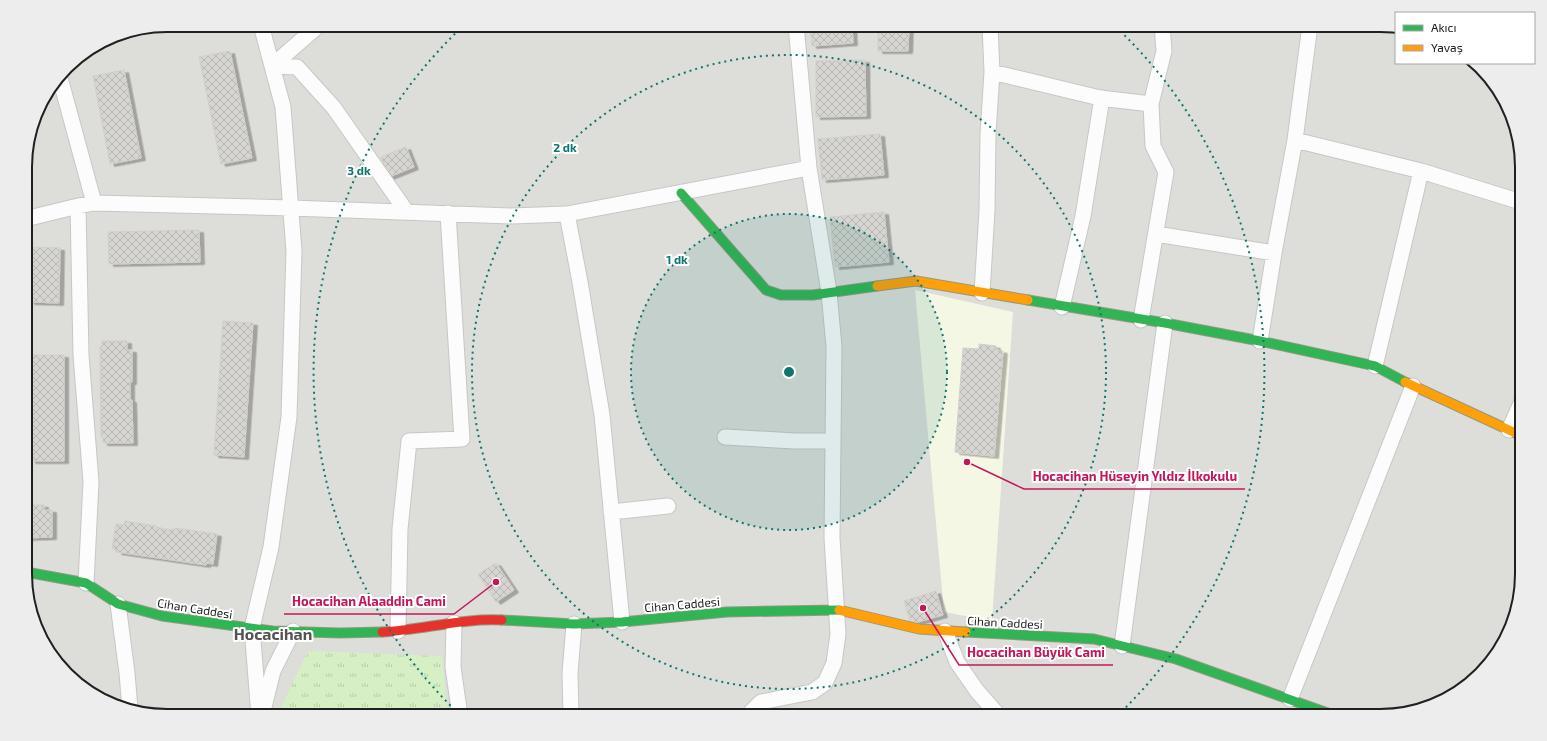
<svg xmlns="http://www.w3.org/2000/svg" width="1547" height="741" viewBox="0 0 1547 741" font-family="'Exo 2',sans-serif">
	<defs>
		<pattern id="grass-tufts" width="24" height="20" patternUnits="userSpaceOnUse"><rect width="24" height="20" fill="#d6efc5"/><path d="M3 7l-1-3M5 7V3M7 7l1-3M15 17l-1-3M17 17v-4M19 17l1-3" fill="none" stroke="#b7cda9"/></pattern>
		<pattern id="building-cross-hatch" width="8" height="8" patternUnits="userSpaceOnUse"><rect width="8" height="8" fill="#d7d5d1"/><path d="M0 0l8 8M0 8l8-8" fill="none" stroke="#b8b7b3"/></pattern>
		<filter id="shadow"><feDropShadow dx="4.5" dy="2.5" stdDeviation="0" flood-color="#0004"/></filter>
	</defs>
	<rect width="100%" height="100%" fill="#eeeee9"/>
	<path fill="#ddddda" d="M167,25H1380L1396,28V63H1469L1493,81L1521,149L1522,574L1511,628L1492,660L1459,692L1389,716H167L113,705L55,660L26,592L25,158L40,104L73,60L113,36Z"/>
	<path fill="#f5f7e5" d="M915,290L1013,312L992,621L944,612Z"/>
	<path fill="url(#grass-tufts)" d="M308,651L442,656L448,716H277Z
		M809,710L872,711L881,716H809Z"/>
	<path fill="url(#building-cross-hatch)" stroke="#d2cfca" filter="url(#shadow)" d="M810,25H852L853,43L812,46Z
		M878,25H909L908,51H878Z
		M230,51L252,158L221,164L199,57Z
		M865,60L866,116L816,117V61Z
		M124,70L141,158L110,164L93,76Z
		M880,134L884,175L822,180L818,139Z
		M406,147L414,167L389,177L381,157Z
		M884,212L889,262L835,267L830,217Z
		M199,230L200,262L109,264L108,232Z
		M31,247L60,248L59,303L30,302Z
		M223,321L253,323L244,457L214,455Z
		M102,341H127V350H132V382H130V400H132L133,443H103V437H101L100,346L102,347Z
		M979,344L996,346V350L1003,351L994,456L955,452L963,348L979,349Z
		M31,355H64V461H31Z
		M26,505H44V510H52V537L26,538Z
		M125,521L157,526V528L175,530V528L217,534L213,564L207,563L206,565L117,552L118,550L112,549L116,524L124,525Z
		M496,563L514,590L496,602L478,574Z
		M936,591L943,615L911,624L904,601Z"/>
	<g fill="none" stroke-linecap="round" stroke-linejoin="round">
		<defs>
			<path id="street" d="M272,66L297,67L334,108L406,211
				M272,66L319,25
				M992,72L1100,98L1151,104
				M60,78L94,203
				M1295,140L1421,171L1521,202
				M78,206L81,355L91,482L86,583
				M567,214L580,282L602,415L622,622
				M25,219L78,206L94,203L291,208L511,216L567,214L809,168
				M1156,234L1274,253
				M982,293L987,210L988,134L992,72L990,25
				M1062,307L1083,216L1102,98
				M1141,320L1166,172L1153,146L1151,104L1164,51L1162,25
				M1260,341L1274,253L1295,140L1310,25
				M1375,366L1421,171
				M1509,430L1522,401
				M725,437L795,441H833
				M611,512L668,506
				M118,604L127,673L130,709
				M454,623L453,667L460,716
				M398,631L400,529L409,441L462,439L448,213
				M945,631L957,662L977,691L999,716
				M1122,646L1165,323
				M1290,699L1413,386
				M263,711L273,671L293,631
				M259,716L252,628L271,547L289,417L294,251L283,107L261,25
				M571,716L570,673L574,624
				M747,716L761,702L812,692L825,683L834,663L838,634L832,538L834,347L829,292L809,168L796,25"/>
			<path id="fast" d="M681,193L766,290L781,295H813L877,286
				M1028,300L1165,323L1260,341L1375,366L1405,382
				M26,572L86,583L118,604L162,616L273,631L340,633L382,632
				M502,620L574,624L622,622L727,612L839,610
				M966,632L1094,639L1176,659L1336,716"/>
			<path id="slow" d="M877,286L916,281L1028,300
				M1405,382L1522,436
				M839,610L919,629L966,632"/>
			<path id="jam" d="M382,632C422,630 462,618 502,620"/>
		</defs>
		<use href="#street" stroke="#c7c7c5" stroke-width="17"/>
		<use href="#fast" stroke="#949a7f" stroke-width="11"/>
		<use href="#slow" stroke="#949a7f" stroke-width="11"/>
		<use href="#jam" stroke="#949a7f" stroke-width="11"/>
		<use href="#street" stroke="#fcfcfc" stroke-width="15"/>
		<use href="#fast" stroke="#30b455" stroke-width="9"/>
		<use href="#slow" stroke="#ff9f0a" stroke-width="9"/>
		<use href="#jam" stroke="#e5322d" stroke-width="9"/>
	</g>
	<circle cx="789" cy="372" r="158" fill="#0f766e" fill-opacity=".12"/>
	<g fill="none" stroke="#0f766e" stroke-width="2" stroke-dasharray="2 4">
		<circle cx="789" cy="372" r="158"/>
		<circle cx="789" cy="372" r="317"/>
		<path d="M459 714A475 475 0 0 1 462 27M1116 27A475 475 0 0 1 1119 714"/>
	</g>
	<g text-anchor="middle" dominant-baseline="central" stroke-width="4" stroke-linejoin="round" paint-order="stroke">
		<g font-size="12" fill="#202020" stroke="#fff">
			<text transform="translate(682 604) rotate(-5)">Cihan Caddesi</text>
			<text transform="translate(195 608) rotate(9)">Cihan Caddesi</text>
			<text transform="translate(1005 622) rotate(3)">Cihan Caddesi</text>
		</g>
		<g font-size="16" font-weight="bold" fill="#535353" stroke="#fff">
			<text x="273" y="633">Hocacihan</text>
		</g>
	</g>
	<path d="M0 0H1547V741H0ZM167 32H1380A135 135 0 0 1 1515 167V574A135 135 0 0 1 1380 709H167A135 135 0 0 1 32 574V167A135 135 0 0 1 167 32Z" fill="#ededed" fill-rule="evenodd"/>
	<path fill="none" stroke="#202020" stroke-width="2" d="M167 32H1380A135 135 0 0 1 1515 167V574A135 135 0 0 1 1380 709H167A135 135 0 0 1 32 574V167A135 135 0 0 1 167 32Z"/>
	<circle cx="789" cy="372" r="6" fill="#0f766e" stroke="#fff" stroke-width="2"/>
	<g font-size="12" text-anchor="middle" font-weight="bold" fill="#0f766e" stroke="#fff" stroke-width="4" stroke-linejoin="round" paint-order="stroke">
		<text x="565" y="152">2 dk</text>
		<text x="359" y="175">3 dk</text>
		<text x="677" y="264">1 dk</text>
	</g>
	<path fill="none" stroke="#c2185b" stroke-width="1.5" d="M967 462L1024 489H1245M496 582L454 614H284M923 608L959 665H1113"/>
	<g fill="#c2185b" stroke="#fff" stroke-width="1.5">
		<circle cx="967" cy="462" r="4"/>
		<circle cx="496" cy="582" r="4"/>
		<circle cx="923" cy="608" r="4"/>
	</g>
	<g font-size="13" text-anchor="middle" font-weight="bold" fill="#c2185b" stroke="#fff" stroke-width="4" stroke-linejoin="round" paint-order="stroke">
		<text x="1135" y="481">Hocacihan Hüseyin Yıldız İlkokulu</text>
		<text x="369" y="606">Hocacihan Alaaddin Cami</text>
		<text x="1036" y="657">Hocacihan Büyük Cami</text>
	</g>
	<rect x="1395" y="12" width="140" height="52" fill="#ffffff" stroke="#a6a6a6"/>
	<rect x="1403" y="25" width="20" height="6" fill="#30b455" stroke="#a6a6a6"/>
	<text x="1431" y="32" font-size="12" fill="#202020">Akıcı</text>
	<rect x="1403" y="45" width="20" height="6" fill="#ff9f0a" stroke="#a6a6a6"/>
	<text x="1431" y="52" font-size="12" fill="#202020">Yavaş</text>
</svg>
